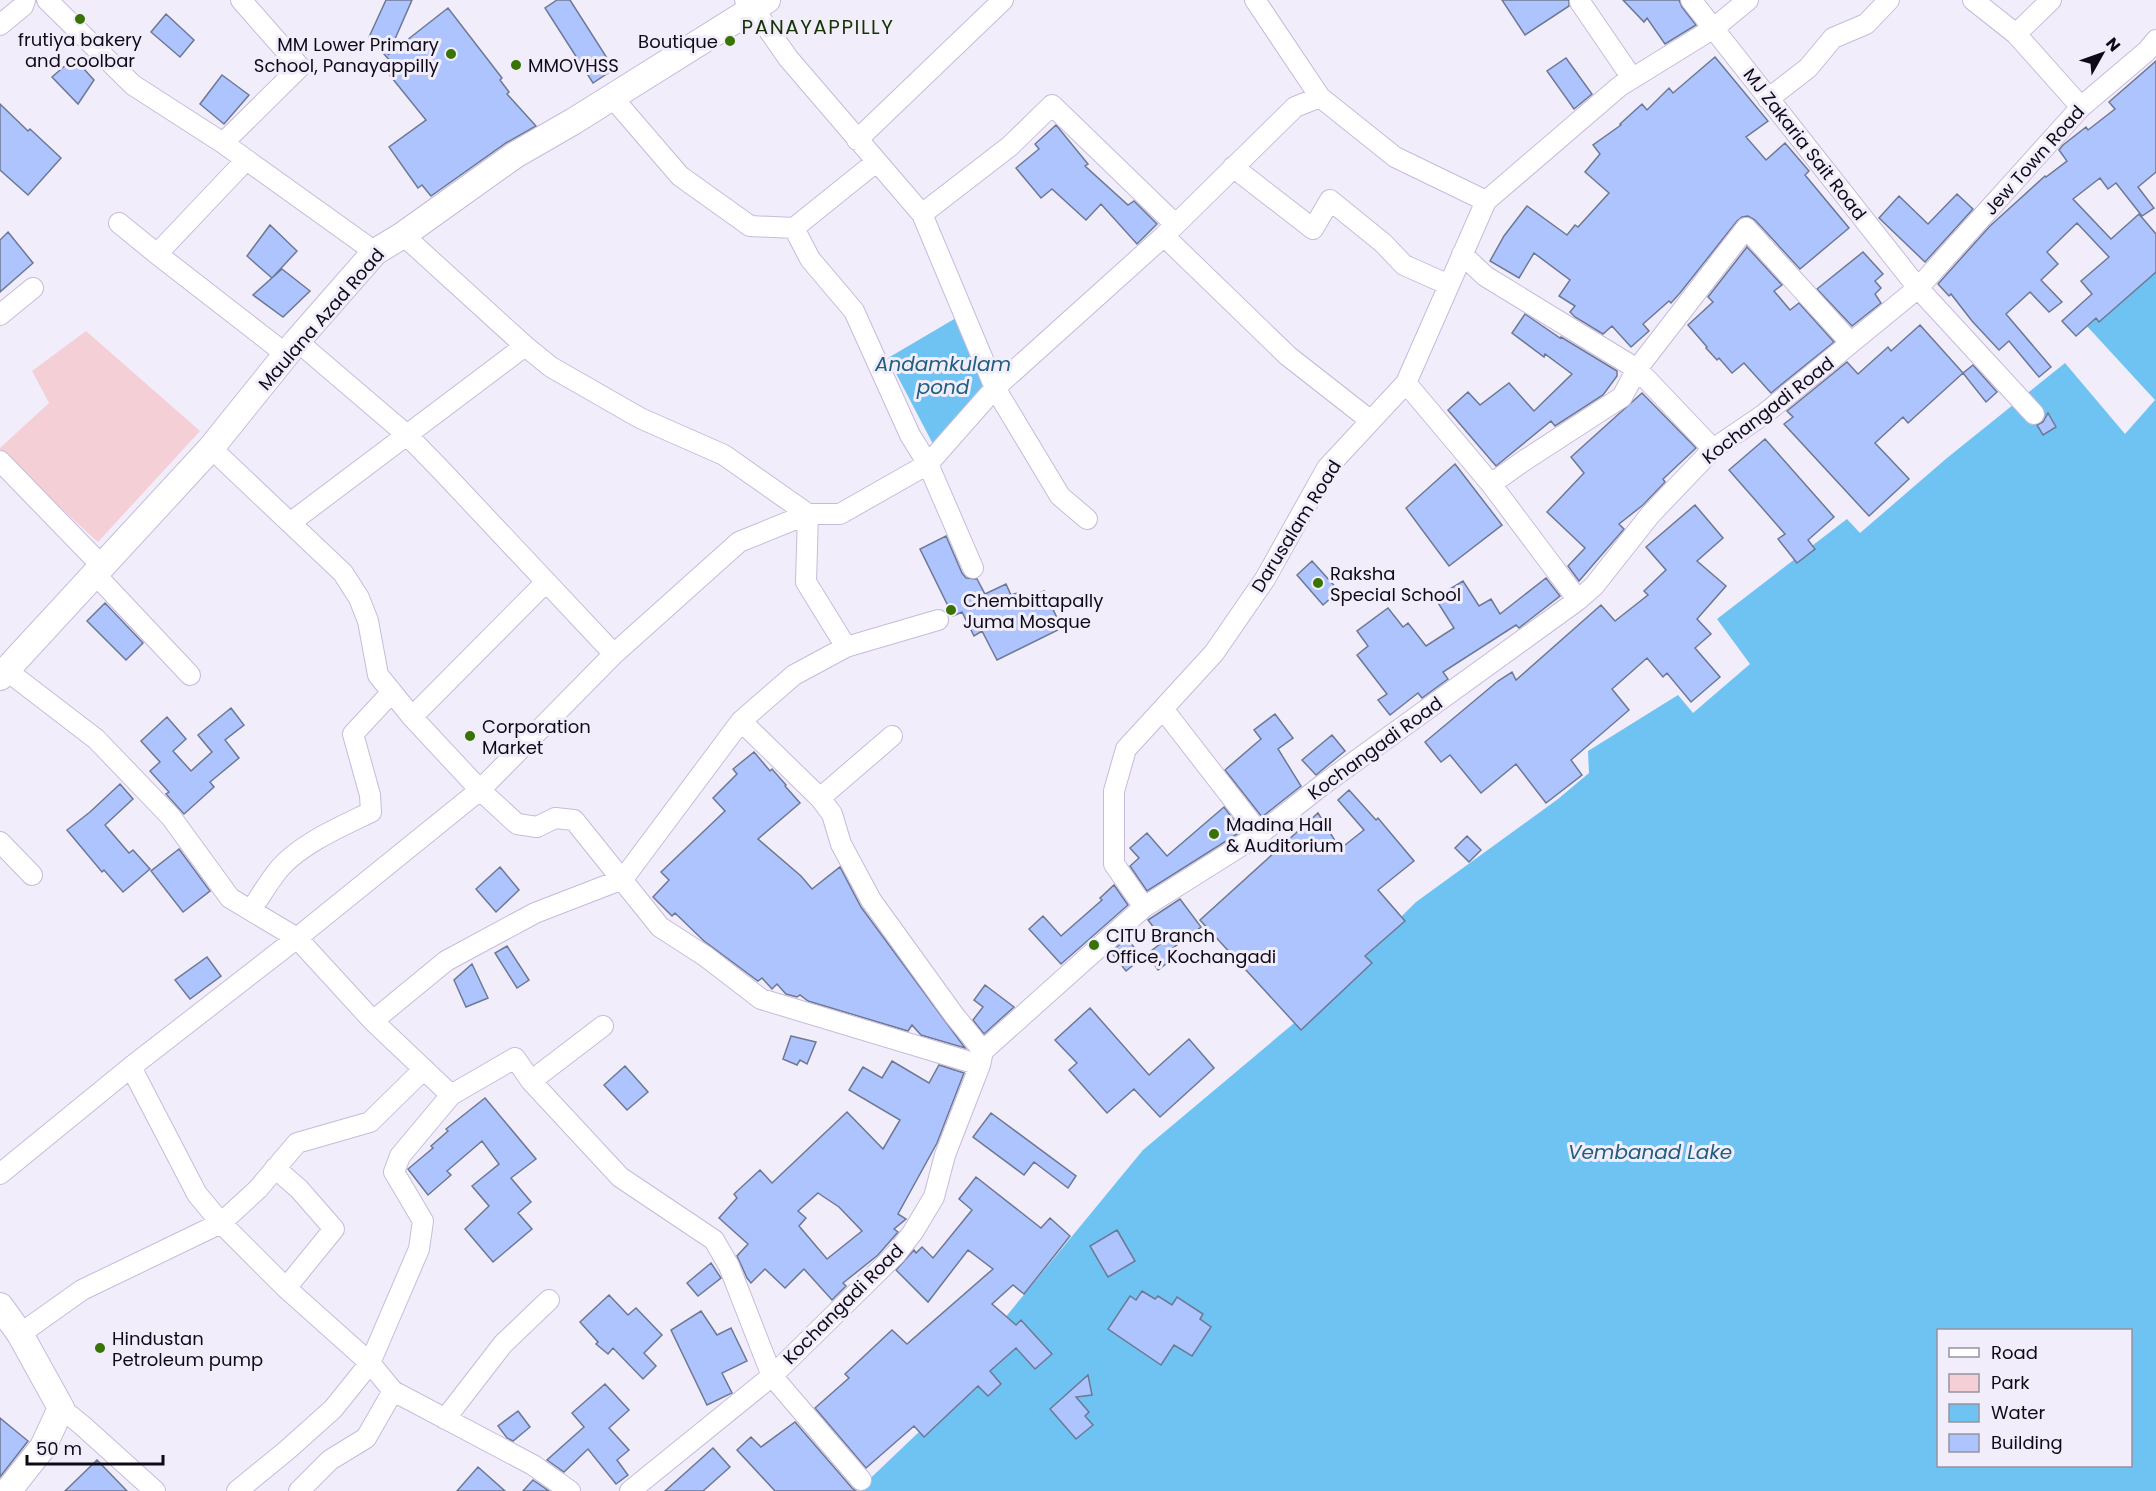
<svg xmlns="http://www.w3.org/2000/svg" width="2156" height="1491" viewBox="0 0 2156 1491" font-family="Poppins,sans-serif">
	<rect width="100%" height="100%" fill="#f2edfb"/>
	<path fill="#f4d0d6" d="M86,331L200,431L98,542L0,453V448L49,403L32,371Z"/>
	<path fill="#6fc3f2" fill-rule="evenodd" d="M2156,265V1491H857L983,1371L985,1342L1143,1150L1293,1024L1416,902L1558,799L1589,773L1588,751L1678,695L1693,713L1750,664L1717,619L1847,519L1860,533L1947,458L2065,363L2125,434L2155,400L2085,324ZM1938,1330H2130V1466H1938Z
		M961,315L990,386L934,446L888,358Z"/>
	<path fill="#aec4fe" stroke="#6d7894" stroke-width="1.5" fill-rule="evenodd" d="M386,0H412L388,55L448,8L502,78L500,80L509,92L507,94L536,126L506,143L431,196L422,185L418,188L389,147L426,120L384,68L391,62L369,37Z
		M557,0H570L614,69L593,83L545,8Z
		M1502,0H1569V6L1525,35Z
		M1623,0H1679L1682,7L1696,25L1665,44L1647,18L1644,22Z
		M166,14L194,40L180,57L151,32Z
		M1715,57L1768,121L1746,137L1766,160L1785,143L1809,171L1805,175L1849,228L1800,269L1755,220L1748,216L1742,217L1737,221L1680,293L1671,303L1669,301L1643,324L1649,331L1631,347L1612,326L1603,334L1575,317L1570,312L1575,306L1559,296L1570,280L1534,253L1519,278L1490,261L1504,236L1527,206L1567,235L1575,225L1578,227L1609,193L1585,172L1600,154L1593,145L1621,125L1620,124L1642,104L1647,110L1669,88L1673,93Z
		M74,58L94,80L78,104L52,77Z
		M1566,58L1592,94L1574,109L1547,71Z
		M2156,61V172L2138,187L2154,208L2142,216L2116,183L2108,189L2100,178L2073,199L2111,239L2139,214L2156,234V272L2099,322L2096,318L2076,336L2062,321L2092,294L2081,281L2109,257L2077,223L2047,252L2058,264L2041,280L2062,302L2049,312L2030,292L2006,314L2051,367L2039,377L2009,341L1999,350L1972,321L1951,294L1949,296L1938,284L1990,226L2045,176L2046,177L2067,161L2059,150L2063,145L2086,127L2088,130L2115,109L2109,102Z
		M222,75L249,95L224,124L200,104Z
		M0,104L28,131L30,129L61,158L28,195L0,170Z
		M1056,125L1088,164L1085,166L1128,205L1134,201L1157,224L1137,244L1101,204L1086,220L1052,189L1041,198L1016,168L1039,149L1035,144Z
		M1957,194L1973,209L1925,262L1879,218L1899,196L1928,224Z
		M270,225L297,251L272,278L247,256Z
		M8,232L33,263L0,292V240Z
		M1747,247L1782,285L1774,291L1790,310L1799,303L1834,342L1771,393L1744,363L1732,373L1719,358L1717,360L1706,348L1707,347L1688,325L1713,302L1708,297Z
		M1863,252L1883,274L1875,281L1881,288L1875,294L1881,303L1852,326L1817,289Z
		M282,269L310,291L283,317L253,295Z
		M1525,314L1560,338L1561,337L1617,371V376L1603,395L1555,426L1551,421L1496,466L1448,410L1468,392L1480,405L1509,383L1534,411L1572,374L1545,354L1544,357L1512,333Z
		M1920,325L1963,373L1973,365L1997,392L1986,402L1963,373L1908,423L1903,417L1875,443L1909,479L1869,516L1784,424L1793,417L1787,411L1847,362L1858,374L1888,347L1891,351Z
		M1642,393L1696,448L1663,479L1665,482L1643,505L1619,524L1624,529L1579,581L1568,566L1585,548L1547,512L1584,473L1571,457Z
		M2048,413L2056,427L2043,435L2037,425L2043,422Z
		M1765,439L1834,517L1808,540L1815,549L1797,563L1778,539L1785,534L1729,470Z
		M1455,464L1502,525L1449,566L1406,508Z
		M1695,505L1723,538L1697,561L1726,586L1697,619L1711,634L1695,648L1720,677L1691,702L1667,673L1663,677L1647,658L1612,689L1629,710L1571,760L1582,775L1546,803L1516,764L1481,793L1450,755L1441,762L1425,742L1498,681L1512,672L1516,680L1601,605L1615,621L1648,595L1644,591L1666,570L1646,547Z
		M946,536L962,573L966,578L977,579L985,594L1006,584L1011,595L1020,592L1024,600L1044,591L1062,628L997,660L982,631L974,636L962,612L953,616L920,549Z
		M1312,561L1339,591L1323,605L1297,575Z
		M1546,578L1560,596L1519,628L1516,625L1443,672L1448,679L1422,698L1418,693L1390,715L1378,700L1387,694L1357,655L1368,646L1357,631L1388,608L1403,627L1408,623L1426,646L1454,628L1435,598L1463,581L1479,606L1491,599L1500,614Z
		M105,603L143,643L126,660L87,621Z
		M231,708L244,725L225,740L239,758L210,782L214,787L184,814L166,794L169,792L150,771L160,762L141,741L167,717L186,739L173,751L191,771L212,752L198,735Z
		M1275,714L1293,738L1278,749L1301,786L1262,817L1225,770L1261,739L1254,730Z
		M1332,735L1345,751L1316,775L1302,760Z
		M754,752L770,771L772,769L786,785L785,786L800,803L758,839L801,876L812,889L840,867L861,907L965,1048L921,1035L912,1025L908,1031L808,1001L800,995L797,997L786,994L777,984L772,989L762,978L758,981L704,941L675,913L672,916L653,897L669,880L661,872L725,811L713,798L737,774L733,769Z
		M120,784L133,799L105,825L129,853L133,850L150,869L123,892L104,870L102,872L67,830L90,812Z
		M1349,790L1376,820L1378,818L1414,861L1378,890L1405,921L1365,956L1372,963L1301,1030L1200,920L1318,813L1340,849L1364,830L1338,800Z
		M1224,807L1242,831L1147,891L1130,866L1139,858L1130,848L1147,833L1167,856Z
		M1467,836L1481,850L1469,862L1455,848Z
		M179,849L210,891L183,912L151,871Z
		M500,867L519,890L496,912L476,889Z
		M1114,885L1128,905L1061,964L1029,929L1043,916L1061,936L1102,900L1100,898Z
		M1180,899L1201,927L1173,948L1178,955L1158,970L1147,954L1164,941L1148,920Z
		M1127,938L1142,958L1126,971L1111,952Z
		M507,946L529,980L517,988L495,953Z
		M207,957L221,976L190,999L175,980Z
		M472,964L488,998L466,1007L454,980Z
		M985,985L1014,1007L984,1034L973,1020L983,1007L974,1000Z
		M1090,1008L1149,1075L1189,1039L1214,1068L1160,1117L1134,1089L1107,1113L1069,1070L1077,1063L1055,1040Z
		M791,1036L816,1042L807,1064L800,1060L797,1065L783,1059Z
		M892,1061L929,1083L939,1065L964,1073L937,1143L898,1214L906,1219L894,1229L898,1232L878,1255L843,1283L846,1286L832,1300L804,1269L785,1288L765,1269L751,1283L747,1278L737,1256L748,1244L719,1218L737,1198L734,1194L760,1170L772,1183L847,1112L883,1149L900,1120L849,1090L863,1067L882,1078ZM818,1193L839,1207L862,1231L827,1259L799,1226L806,1218L798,1211Z
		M625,1066L648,1092L627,1110L604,1085Z
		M485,1098L536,1159L511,1178L531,1202L518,1213L532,1229L493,1262L465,1229L489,1206L472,1186L499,1164L482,1141L447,1171L451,1175L428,1195L408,1169L433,1148L431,1146L448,1131L446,1129Z
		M991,1113L1076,1176L1068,1188L1034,1162L1024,1175L973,1137Z
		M976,1177L1041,1228L1050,1218L1070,1236L1024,1294L1013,1285L992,1304L1016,1325L1021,1320L1052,1354L1035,1369L1016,1348L990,1371L1001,1384L988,1396L978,1386L924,1437L914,1426L866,1468L815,1408L849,1378L845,1374L892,1330L907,1344L993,1269L968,1250L928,1302L896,1270L914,1250L916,1253L922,1247L933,1258L972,1210L959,1199Z
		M1117,1230L1135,1261L1108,1277L1090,1246Z
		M711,1263L721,1278L698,1296L687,1283Z
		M1142,1291L1155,1299L1158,1296L1172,1305L1177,1297L1203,1314L1200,1319L1211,1327L1192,1356L1174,1345L1161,1365L1108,1329L1130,1296L1136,1300Z
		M609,1295L628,1315L636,1308L662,1335L644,1353L656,1366L643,1379L613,1348L608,1354L596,1344L598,1342L580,1322Z
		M701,1311L717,1335L731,1328L747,1361L722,1373L732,1393L707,1405L671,1330Z
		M1088,1375L1092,1395L1076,1397L1089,1412L1085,1416L1093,1425L1076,1439L1050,1409Z
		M605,1384L629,1410L609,1428L629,1450L617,1460L628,1475L616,1484L588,1449L564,1472L547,1460L584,1427L572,1413Z
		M518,1411L530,1427L513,1441L507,1438L498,1426Z
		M0,1418L28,1441L0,1477Z
		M795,1422L852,1488L856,1491H775L737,1450L751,1437L761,1447Z
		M713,1448L730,1467L703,1491H665Z
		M97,1460L127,1491H65Z
		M478,1467L505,1491H457Z
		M533,1480L549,1491H523Z"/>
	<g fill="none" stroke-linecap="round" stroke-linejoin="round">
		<defs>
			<path id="minor" d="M47,0L133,85L223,143L375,252
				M745,0L754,9L788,58L922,214L995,388L1060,496L1087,519
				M1255,0L1320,97
				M1691,0L1918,288L2034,414
				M1973,0L2016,34L2051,0
				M1580,2L1632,78
				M0,25L23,6L25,0
				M2016,34L2081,107
				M612,97L680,176L750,226L794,228L876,162
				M1768,99L1808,68L1833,38L1866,24L1889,0
				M857,140L1003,0
				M223,143L300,67L241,0
				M1233,167L1313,229L1330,200L1383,243L1404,265L1449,285
				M922,214L1010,146L1052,105L1175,224
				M119,223L157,254L246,160
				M794,228L810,259L854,311L910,435L928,464L973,568
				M403,235L525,346L551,367L640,418L724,455L808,514L806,582L846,647
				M1164,236L1288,356L1371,421
				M157,254L287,355
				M1462,254L1485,276L1637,369L1713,449
				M0,315L33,288
				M297,341L407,435L442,471L614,654
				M1406,383L1491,484L1578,600
				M211,448L343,573L359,598L368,621L378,675L412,717L480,790L517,824L537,827L555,818L574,820L660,927L705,956L761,999L980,1065
				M0,461L102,566
				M1491,484L1525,460L1622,397L1637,369L1746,228L1851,343
				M290,523L525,346
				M95,574L190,675
				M6,670L96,739L171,817L230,898L297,938L373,1021L451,1095L400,1156L394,1172L423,1221L419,1249L370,1363L333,1409L286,1451L237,1491
				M1163,709L1260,834
				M412,717L546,582
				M741,721L820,798L832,814L841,844L871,900L954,1015L983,1051
				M820,798L892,736
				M0,842L32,875
				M1144,907L1114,864V791L1126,749L1214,653L1265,579L1327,468L1406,383L1486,201L1620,86L1714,28L1748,0
				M251,910C260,897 269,881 280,868C302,843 342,826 371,812L370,795L353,734L392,692
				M373,1021L446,961L535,913L623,879L741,721L794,675L846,647L938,620
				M131,1067L197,1194L221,1223L286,1288L370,1363L393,1391L533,1465L570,1491
				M531,1081L603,1026
				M451,1095L515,1058L531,1081L620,1177L714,1240L729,1266L772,1376L861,1480
				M275,1168L299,1189L334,1229L286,1288
				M0,1174L131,1067L297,938L480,790L614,654L739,542L808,514H840L928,464L995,388L1164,236L1295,107L1320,97L1395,157L1486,201
				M20,1334L82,1290L221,1223L258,1189L297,1143L370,1122L424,1069
				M61,1408L83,1426L155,1491
				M445,1419L503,1344L549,1300
				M299,1491L330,1460L366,1438L393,1391
				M630,1491L772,1376L896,1254L913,1232L934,1197L945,1155L980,1065L983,1051L1144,907L1260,834L1321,786L1578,600L1594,586L1650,515L1713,449L1763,415L1918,288L2081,107L2147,51L2156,40"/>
			<path id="major" d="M0,677L211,448L297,341L375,252L403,235L515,155L574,121L767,0
				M0,1306L20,1334L61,1408L43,1447L8,1491"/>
		</defs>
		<use href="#minor" stroke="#c6bbdb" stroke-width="22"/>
		<use href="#major" stroke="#c6bbdb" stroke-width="28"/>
		<use href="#minor" stroke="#fff" stroke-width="20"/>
		<use href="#major" stroke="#fff" stroke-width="26"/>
	</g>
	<g fill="#387304" stroke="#f2edfb" stroke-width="2">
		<circle cx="80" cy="19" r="6"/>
		<circle cx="730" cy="41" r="6"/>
		<circle cx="451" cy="54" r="6"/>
		<circle cx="516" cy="65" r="6"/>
		<circle cx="1318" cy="583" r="6"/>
		<circle cx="951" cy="610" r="6"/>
		<circle cx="470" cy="736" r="6"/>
		<circle cx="1214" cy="834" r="6"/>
		<circle cx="1094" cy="945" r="6"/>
		<circle cx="100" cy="1348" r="6"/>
	</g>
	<g text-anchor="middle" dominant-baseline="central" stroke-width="6" stroke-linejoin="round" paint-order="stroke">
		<g font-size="18" fill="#0f0b16" stroke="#f2edfb" text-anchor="start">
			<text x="80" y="39" text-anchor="middle">frutiya bakery<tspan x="80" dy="21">and coolbar</tspan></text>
			<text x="718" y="41" text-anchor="end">Boutique</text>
			<text x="439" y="44" text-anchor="end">MM Lower Primary<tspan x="439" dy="21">School, Panayappilly</tspan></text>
			<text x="528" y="65">MMOVHSS</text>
			<text x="1330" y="573">Raksha<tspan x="1330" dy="21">Special School</tspan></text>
			<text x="963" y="600">Chembittapally<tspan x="963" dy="21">Juma Mosque</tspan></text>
			<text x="482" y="726">Corporation<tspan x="482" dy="21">Market</tspan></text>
			<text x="1226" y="824">Madina Hall<tspan x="1226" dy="21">&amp; Auditorium</tspan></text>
			<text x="1106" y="935">CITU Branch<tspan x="1106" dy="21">Office, Kochangadi</tspan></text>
			<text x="112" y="1338">Hindustan<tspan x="112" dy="21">Petroleum pump</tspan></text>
		</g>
		<g font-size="18" fill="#0f0b16" stroke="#f2edfb">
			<text transform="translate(1805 144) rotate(52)">MJ Zakaria Sait Road</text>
			<text transform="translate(2034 160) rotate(-48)">Jew Town Road</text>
			<text transform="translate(321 319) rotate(-49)">Maulana Azad Road</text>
			<text transform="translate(1768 410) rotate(-38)">Kochangadi Road</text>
			<text transform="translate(1296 526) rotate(-58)">Darusalam Road</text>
			<text transform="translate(1375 748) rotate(-36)">Kochangadi Road</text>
			<text transform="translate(843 1304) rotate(-45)">Kochangadi Road</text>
		</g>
		<g font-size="20" letter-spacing="1.5" fill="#163303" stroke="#f2edfb">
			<text x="818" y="27">PANAYAPPILLY</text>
		</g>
		<g font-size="20" font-style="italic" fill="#205f7f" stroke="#f2edfb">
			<text x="943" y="364">Andamkulam<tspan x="943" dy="23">pond</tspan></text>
			<text x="1650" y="1152">Vembanad Lake</text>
		</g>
	</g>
	<rect x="1937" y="1329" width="195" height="138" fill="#f2edfb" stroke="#97939f" stroke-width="1.5"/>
	<rect x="1949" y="1348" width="30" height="9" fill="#ffffff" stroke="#97939f" stroke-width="1.5"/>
	<text x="1991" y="1359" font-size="18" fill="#0f0b16">Road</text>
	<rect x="1949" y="1374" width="30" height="18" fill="#f4d0d6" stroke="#97939f" stroke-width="1.5"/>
	<text x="1991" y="1389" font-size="18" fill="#0f0b16">Park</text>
	<rect x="1949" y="1404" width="30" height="18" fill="#6fc3f2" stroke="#97939f" stroke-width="1.5"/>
	<text x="1991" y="1419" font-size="18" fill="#0f0b16">Water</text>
	<rect x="1949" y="1434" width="30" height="18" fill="#aec4fe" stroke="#97939f" stroke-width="1.5"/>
	<text x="1991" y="1449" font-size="18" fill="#0f0b16">Building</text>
	<g transform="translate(2102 54) rotate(50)" stroke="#f2edfb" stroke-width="4.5" paint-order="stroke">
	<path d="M0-4.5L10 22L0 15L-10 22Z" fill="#0f0b16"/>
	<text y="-9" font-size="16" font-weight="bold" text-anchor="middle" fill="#0f0b16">N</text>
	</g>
	<path d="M27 1455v9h136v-9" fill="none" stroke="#0f0b16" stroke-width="3"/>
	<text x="36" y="1455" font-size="18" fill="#0f0b16" stroke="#f2edfb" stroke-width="4.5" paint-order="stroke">50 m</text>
</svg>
